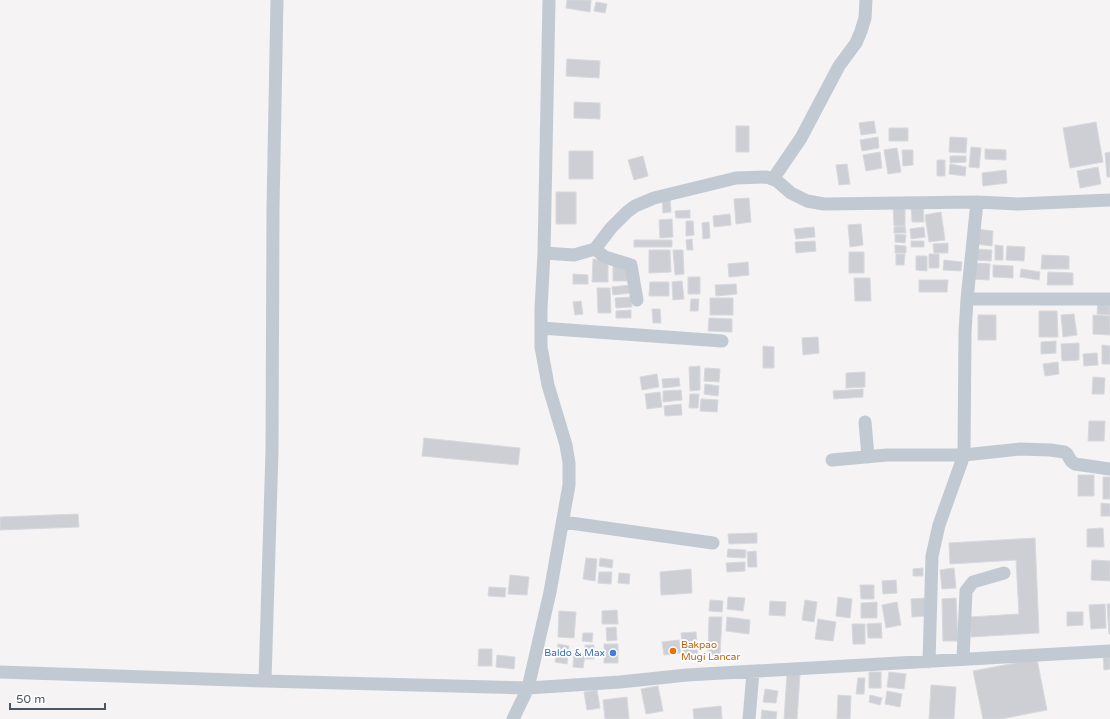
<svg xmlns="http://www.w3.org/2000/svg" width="1110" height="719" viewBox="0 0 1110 719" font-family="'Varela Round',sans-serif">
	<rect width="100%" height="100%" fill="#f5f3f3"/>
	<path fill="#cdcfd5" stroke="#d7d9de" d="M567,0H591L590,12L566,8Z
		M596,2L607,4L605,13L594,11Z
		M567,59L600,61L599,78L566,76Z
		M574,102L600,103V119L574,118Z
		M874,121L876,133L861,135L859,123Z
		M1096,122L1103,162L1070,168L1063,128Z
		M736,126H749V152H736Z
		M889,128H908V141H889Z
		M878,137L879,148L862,151L860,140Z
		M950,137L967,138L966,153L949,152Z
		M971,147L981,148L979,168L969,167Z
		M897,148L901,172L888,174L884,150Z
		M985,149L1006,150V160L985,159Z
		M902,150H913V165L903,166Z
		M569,151H593V179H569Z
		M880,152L882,168L866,171L863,155Z
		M1110,152V177H1107L1105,153Z
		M643,156L648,176L634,180L628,160Z
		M950,156H966V162L950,163Z
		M937,160H945V176H937Z
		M847,164L850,184L839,185L836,165Z
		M950,164L966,167L965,176L949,174Z
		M1098,167L1101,184L1080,188L1077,171Z
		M1006,170L1007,183L983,186L982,173Z
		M556,192H576V224H556Z
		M662,197H670L671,212L663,213Z
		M749,198L751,222L736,224L734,199Z
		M893,204H905V226H894Z
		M923,204L924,222H912L911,205Z
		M690,210V218H676L675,211Z
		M941,212L945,240L929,242L925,215Z
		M730,214L731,225L714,227L713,216Z
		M672,219L673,237L660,238L659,220Z
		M686,221H693L694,235L686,236Z
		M709,222L710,238L703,239L702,223Z
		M861,224L863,245L850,247L848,225Z
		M905,226L906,233H894V227Z
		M814,227L815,237L796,239L794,229Z
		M924,227L925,237L911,239L910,229Z
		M976,229L993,231L992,246L975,244Z
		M895,234L906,235L905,243L895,242Z
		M692,239L693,250H687L686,240Z
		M634,240H672V247H634Z
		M815,241L816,251L796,253L795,242Z
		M911,241H924V247H911Z
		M948,243V253H934L933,244Z
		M895,245L906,246V253H895Z
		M995,245L1003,246V260H995Z
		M1007,246L1025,247L1024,261L1006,260Z
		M975,249L992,250L991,261L974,260Z
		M649,250H670L671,272L649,273Z
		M673,250H683L684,274L675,275Z
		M849,252H864V273H849Z
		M896,254H905L904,265H896Z
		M929,254H939V268H929Z
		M1042,255L1069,256V269H1041Z
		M916,256H927V271L916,270Z
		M593,259L608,260V282H592Z
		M944,260L962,262L961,271L943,270Z
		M748,262L749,275L729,277L728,264Z
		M973,263L990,264L989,280L972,279Z
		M993,265L1013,266V278L993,277Z
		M613,266H631L630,281H613Z
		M1021,269L1040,272L1039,280L1020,277Z
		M1048,272L1073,273V285H1047Z
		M573,274L588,275V284H573Z
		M688,277H700V294H688Z
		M854,278H870L871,301H855Z
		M919,280H948L947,292H919Z
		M682,281L684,299L673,300L672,282Z
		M650,282H669V296H649Z
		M736,284L737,294L716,296L715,285Z
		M630,285L631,293L613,295L612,287Z
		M597,288H610L611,313H598Z
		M631,297L632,307L616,308L615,298Z
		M710,298H733V315H710Z
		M691,299H699L698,311H690Z
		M581,301L583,314L575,315L573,302Z
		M1098,301L1110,302V315L1097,314Z
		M652,309H660L661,323H653Z
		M631,310V318H616V311Z
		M1039,311H1057L1058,337H1039Z
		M1074,314L1077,335L1063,337L1061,315Z
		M978,315H996V340H978Z
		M1093,315L1110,316V335L1093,334Z
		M709,318L732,319V332L708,331Z
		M818,337L819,353L803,355L802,338Z
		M1056,341V353L1041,354V342Z
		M1079,343V360L1062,361L1061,344Z
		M1102,345L1110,346V364H1102Z
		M763,346L774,347V368H763Z
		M1097,353L1098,365L1084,366L1083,354Z
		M1058,362L1059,374L1045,376L1043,364Z
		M700,366V390L690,391L689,367Z
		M705,368L720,369L719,382L704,381Z
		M865,372V387L846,388V373Z
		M657,374L659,387L642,390L640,377Z
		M1093,377L1105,378L1104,394H1092Z
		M679,378L680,386L663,388L662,379Z
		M705,384L719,386L718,396L704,394Z
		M863,389V397L834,399L833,391Z
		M681,390L682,400L663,402V391Z
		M660,392L662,407L647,409L645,394Z
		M690,394H699L698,408H689Z
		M701,399L718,400L717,412L700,411Z
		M681,404L682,415L665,416L664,406Z
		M1089,421H1105L1104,441H1088Z
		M424,438L520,448L518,465L422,456Z
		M1078,475H1094V496H1078Z
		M1103,477H1110V499H1103Z
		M1101,503L1110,504V516H1101Z
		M78,514L79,527L0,530V517Z
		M1103,528L1104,547H1087V529Z
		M757,533V543L729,544L728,534Z
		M1035,538L1039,633L971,637L970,617L1019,614L1016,560L950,564L949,543Z
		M728,549L746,550L745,558L727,557Z
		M756,551L757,567H748L747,552Z
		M586,558L597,559L595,581L583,579Z
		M600,558L613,560L612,568L599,566Z
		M1092,560L1110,561V581L1091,580Z
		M745,562V571L727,572L726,563Z
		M923,568V576H913V569Z
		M954,568L956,588L942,589L940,570Z
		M691,569L692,593L661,595L660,572Z
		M599,572H612L611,584L598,583Z
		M619,573L630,574L629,584L618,583Z
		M510,575L529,577L527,595L508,594Z
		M896,580L897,593L883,594L882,581Z
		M860,585H874V599H861Z
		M489,587L506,588L505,597L488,596Z
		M728,597L745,598L743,611L727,609Z
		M838,597L852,599L850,618L836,616Z
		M925,598L926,616L912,617L911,599Z
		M956,598L958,641H943L942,599Z
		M710,600L723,601L722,612L709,611Z
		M805,600L817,602L814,622L802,620Z
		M770,601L786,602L785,616L769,615Z
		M877,602V618H861V603Z
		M897,602L901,625L886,628L882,605Z
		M1105,604L1106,628L1091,629L1089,605Z
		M1107,604H1110V634H1109Z
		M617,610L618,624H602V611Z
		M559,611L576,612L574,638L558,637Z
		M1067,612H1083V625L1067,626Z
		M709,617H722L720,655H708Z
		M727,617L750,620L749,634L726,631Z
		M818,619L836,622L833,641L815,639Z
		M881,623L882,638H868L867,624Z
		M852,624H865V644H853Z
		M616,627L617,640L607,641L606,628Z
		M696,632L698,656L684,658L681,633Z
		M583,633H593L592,642L582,641Z
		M679,640L681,653L664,655L662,642Z
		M558,644L569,646L567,664L555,662Z
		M604,644H618V663H604Z
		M585,645H594V659H585Z
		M479,649H492V666H478Z
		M574,653L585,655L583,668L573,667Z
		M1103,654H1110V669L1104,670Z
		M497,655L515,657L514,669L496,667Z
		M1037,659L1047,710L1001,719H983L973,671Z
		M869,672H881V688H869Z
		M889,672L906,674L904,689L887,687Z
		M787,674L800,675L797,719H784Z
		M858,678H865L864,694H856Z
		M931,685L956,687L954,719H929Z
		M658,686L663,711L646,714L641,689Z
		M765,689L778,691L776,703L763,702Z
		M597,690L600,708L587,710L584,692Z
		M887,691L902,694L900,707L885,704Z
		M838,695L851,696L850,719H837Z
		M870,695L882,698L880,705L869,702Z
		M627,697L629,719H605L603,700Z
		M721,706L722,719H694L693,709Z
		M762,710L777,712L776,719H761Z"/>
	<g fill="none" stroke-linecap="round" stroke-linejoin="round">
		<path stroke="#c1cad2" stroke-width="13" d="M773,179L801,138L839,66L856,43L861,31L865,18L866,0
			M595,249L605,257L631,265L637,300
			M544,253L574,255L595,249L611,228L627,212L635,206L654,198L736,178L767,177L777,181L791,193L807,201L824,204L977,202L1018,204L1110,200
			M967,299H1110
			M541,328L722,341
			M865,422L868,457
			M832,460L887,455H964L1020,449L1050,450L1064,452L1067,454L1071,461L1075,464L1110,469
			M563,522L713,543
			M963,659L966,591L973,582L1004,573
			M929,662L932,556L939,525L964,455L965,333L967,299L977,202
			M0,672L265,681L528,688L620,682L687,675L1110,651
			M265,681L272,451L273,209L277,0
			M513,719L528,688L550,592L569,485V463L566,445L548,385L541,347V309L544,253L549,0
			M749,719L753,672"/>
	</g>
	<circle fill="#e8710a" stroke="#fff" stroke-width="1.5" cx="673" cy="651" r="4"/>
	<circle fill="#3f7fe0" stroke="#fff" stroke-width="1.5" cx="613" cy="653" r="4"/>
	<g text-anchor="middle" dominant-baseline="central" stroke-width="3.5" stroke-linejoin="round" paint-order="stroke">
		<g font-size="10" fill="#c56008" stroke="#fff" text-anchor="start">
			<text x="681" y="645">Bakpao<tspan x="681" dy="12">Mugi Lancar</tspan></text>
		</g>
		<g font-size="10" fill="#366cbe" stroke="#fff" text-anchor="end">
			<text x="605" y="653">Baldo &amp; Max</text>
		</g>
	</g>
	<path d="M10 703v6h95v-6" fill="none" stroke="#4a5661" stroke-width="2"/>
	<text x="16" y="703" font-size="12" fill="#4a5661" stroke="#ffffff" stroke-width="3" paint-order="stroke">50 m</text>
</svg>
